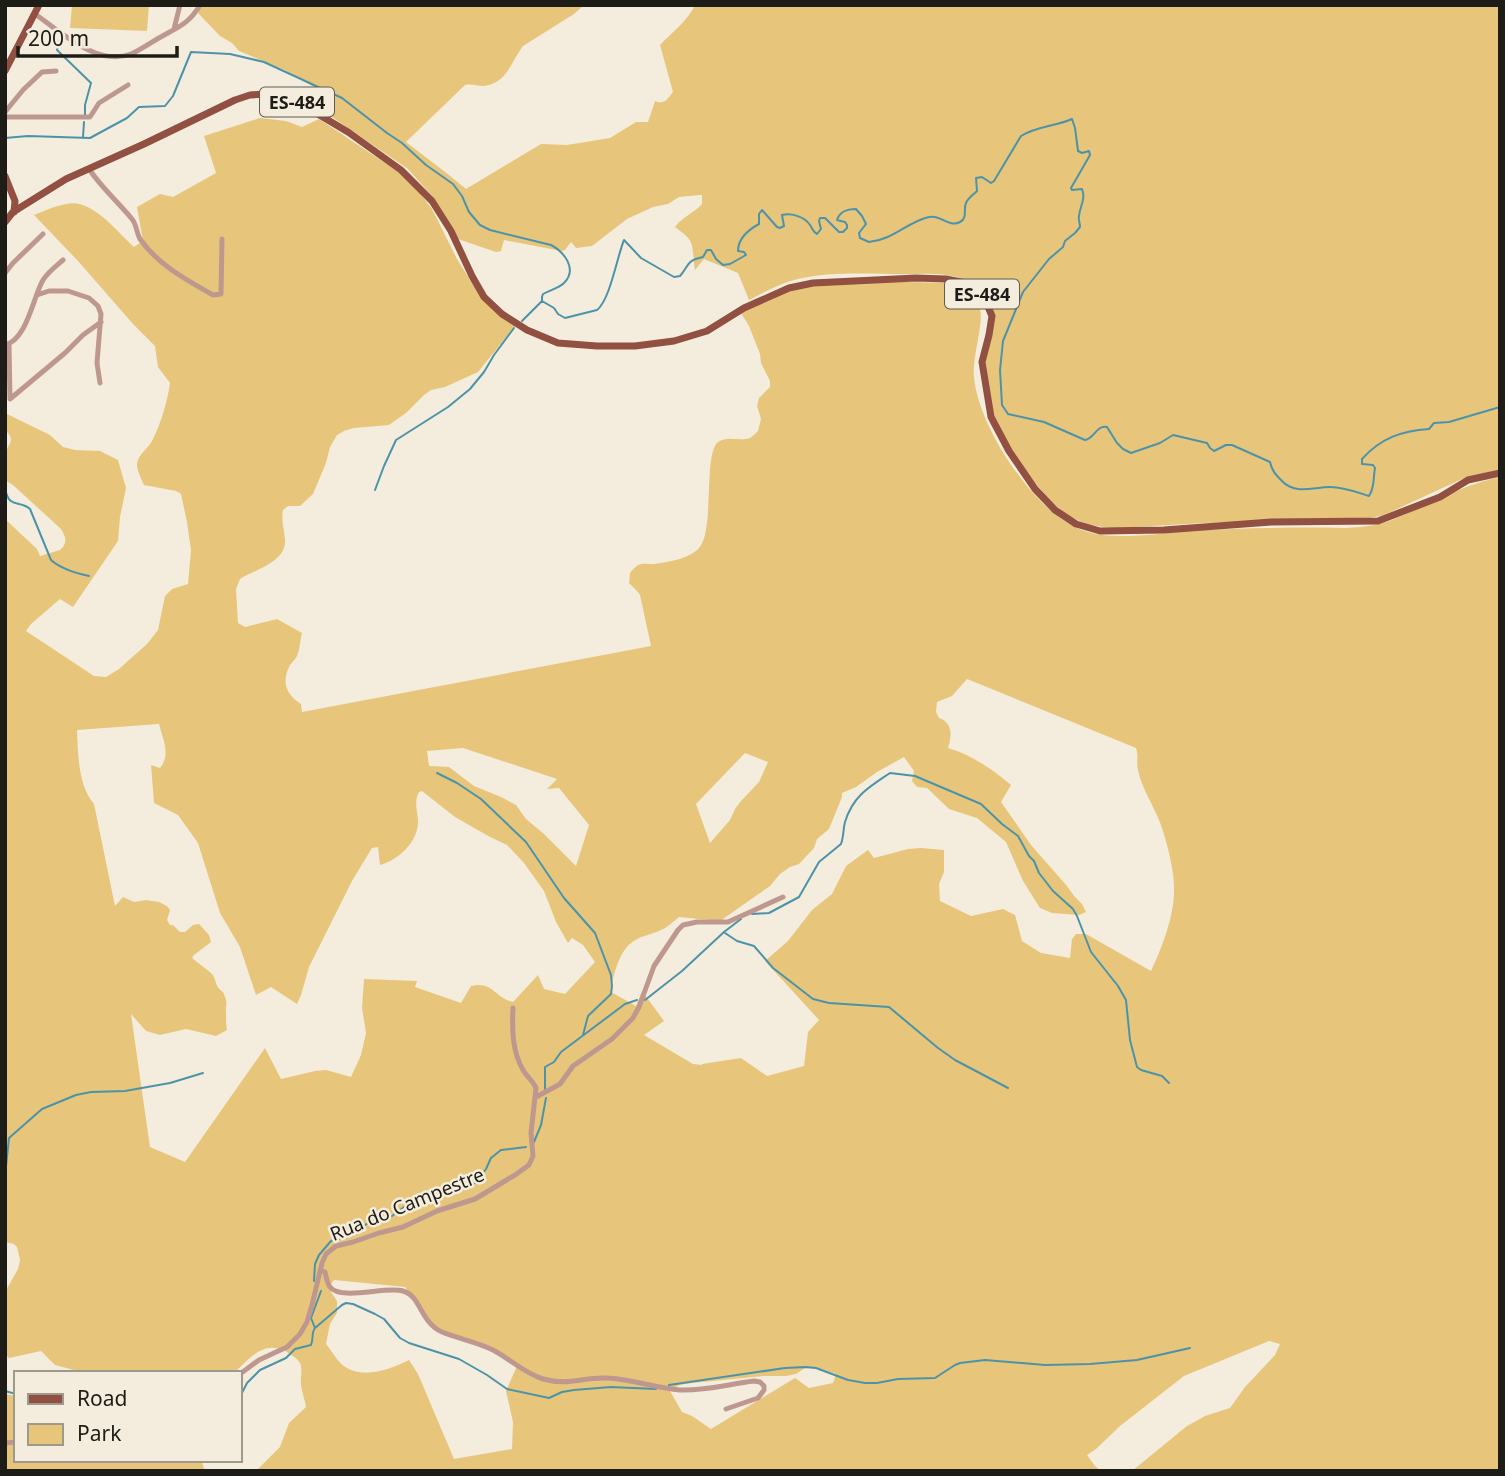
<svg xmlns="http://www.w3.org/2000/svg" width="1505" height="1476" viewBox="0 0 1505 1476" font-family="'Noto Sans',sans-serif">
	<rect width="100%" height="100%" fill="#f4eddd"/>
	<path fill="#e7c67b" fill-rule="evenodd" d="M72,5H149L147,31L70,28Z
		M201,5H584L574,14L523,46C512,60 508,80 489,85C480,88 474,83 465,85L406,142L449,175L466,189L541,144L567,145L610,138L636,122H648L655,101C665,105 667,99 673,92L660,45C672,32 687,22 695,5H1500V469L1462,479L1384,515L1365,519L1204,523L1116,528C1099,527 1084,525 1070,516C1041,500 984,418 983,385C982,361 999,323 985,301C980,293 971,283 962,279C945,272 923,274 904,274C870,274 832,271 798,279C781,283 764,292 749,300L738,273L704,259L695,270C693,261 694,245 689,239C686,235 680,231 675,227C682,217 694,213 702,204V195H700L679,197L668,204L653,207L627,219L592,246L576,248L571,242L565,250L562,251L504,240L501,251L496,252L455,238L443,213L433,197L408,169L332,117L303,102L319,90L285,70L239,51L232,43L220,36L198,13Z
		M260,118L286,121L302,127L319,119L403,175L416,188L432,209L457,259L477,291L515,326L478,372L445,387L431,390L424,395L406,413L389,425L354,428L344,431L337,435L330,447L326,463L313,494L300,506H288L283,510C281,520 284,528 285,539C287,562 256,569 240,579L236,589L238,623L245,627L277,619L302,633C300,640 300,649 297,656C296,658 292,663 290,665C281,682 286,694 301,704L302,712L651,646L640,595L637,591L629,583L630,573C632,570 635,567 638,565C642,563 649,564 654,564C668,562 689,559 699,548C715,531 703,454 718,442C728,435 739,442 750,438C753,436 756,433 758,431L761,419L757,406L759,398L770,387V381L761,363L760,354L749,326L741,313L762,302L804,285L869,281L949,283C963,286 977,294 980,309C984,325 972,356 974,377C978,427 1036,516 1085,531C1117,542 1167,532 1202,530C1249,528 1298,527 1346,528C1360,527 1375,526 1389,521C1426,507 1460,485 1500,477V1471H1132L1187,1426L1205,1416L1230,1408L1245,1387L1275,1355L1280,1344L1269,1341L1184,1376L1120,1426L1096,1449L1087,1455L1095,1466L1101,1471H256L280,1447L289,1423L306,1407C305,1400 302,1393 301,1385C300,1378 303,1369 300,1363C297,1358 291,1355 287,1352C264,1339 250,1358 234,1373H85L55,1365L41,1351L9,1358L5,1354V1292L18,1269L20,1260L17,1247L14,1244L5,1242V519L37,549L40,556L60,550C68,543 66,537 61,529L13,485L5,480C5,472 4,463 5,456C7,444 17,441 5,430V413L50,435L63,447L75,450L100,451L118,460L126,488L120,517L118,541L73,607L60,599L31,624L26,631L94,676L106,677L119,669L147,644L158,630L165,596L172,589L188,584L191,550L187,522L181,494L176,491L144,485C141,478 137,471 137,464C138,454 148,449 152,441C161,423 167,403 170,383L158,367L155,346L133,324L78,261L34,215C44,211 55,206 66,204C92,198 116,231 134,247L143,241L137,207L160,194L173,197L216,173L204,136ZM967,679L1136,748C1139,756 1136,762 1138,770C1141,787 1155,808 1161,825C1167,843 1174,869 1174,888C1175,914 1162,948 1151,971L1086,934H1076L1072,939L1070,958L1041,953L1022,941L1015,915L1003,909L971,916L940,901L939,884L944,872V850L921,848L908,849L874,858L868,850L846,866L832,894L812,910L788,941L765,961L819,1020L808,1032L804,1066L767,1076L741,1058L702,1064V1065L693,1064L644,1035L664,1021L642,991L636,1006L611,992C612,978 619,953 630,944C638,936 651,935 661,930C667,928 674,921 679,917L720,921L770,886L780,874L790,867L799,864L814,848L817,839L829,829L842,797V793L856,787L877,772L904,757L914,771L912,781L917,787L927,788L949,809L977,818L1006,842L1023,881L1040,908L1052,913L1079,915L1086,912L1082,904L1074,896L1067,886L1031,845L1001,802L1011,785C992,769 972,755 948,748C952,736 953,723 939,718L936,712L937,702L952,696ZM159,724C163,740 171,755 160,768L151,765L154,803L178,815L198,843L220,913L240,947L256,995L271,987L297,1004L301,995L309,967L352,881L372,848L378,847L380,865C399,860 419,841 418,820C417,810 414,801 419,792L422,791L455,817L490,837L507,845L524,863L544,891L556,922L568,943L572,938L583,945L595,962L565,994L544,989L538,975L513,1002C495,998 493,981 471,986L461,1003L415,987L417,981L364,979L362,1008L366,1033L361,1055L351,1077L326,1070L315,1071L281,1079L265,1048L185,1162L150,1147L131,1014L146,1031L160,1035L186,1029L216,1036L227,1030C226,1024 226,1018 226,1013C225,1003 229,1005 223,992C213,985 218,980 211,973C205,968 198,963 192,958L194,955L211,942L209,935L199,924L193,925L185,932H180L173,925H170L167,920L170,910L167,906L159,902L146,900L134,902L123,897L115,906L94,804C78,785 78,754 77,730ZM463,748L557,779L547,789L559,788L589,825L576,866L544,834L526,819L516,805L501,797L474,786L449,767L429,766L427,751ZM745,753L768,762L759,782L741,801L735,809L730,820L710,843L696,804ZM334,1280L405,1287L428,1320L448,1334L490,1347L517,1366L506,1391L513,1422L512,1449L454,1459L418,1374L409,1360C391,1369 363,1380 344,1366C337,1361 332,1351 326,1344L330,1324L337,1313V1301L331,1292V1284ZM805,1368L820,1369L836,1374L833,1383L809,1388L795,1378L711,1429L692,1416L682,1412L670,1391L679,1385L692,1383L764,1376H786L796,1374Z
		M5,1394L16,1396V1460H201L205,1471H5Z"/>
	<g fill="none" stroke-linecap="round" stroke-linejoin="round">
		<path stroke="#4c93aa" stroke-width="2" d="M60,39L57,50L91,83L85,105V115
			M83,137L84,122
			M5,138L28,136L90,138L127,118L139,107L165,106L173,96L191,52L230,54L264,62L342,98L387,133L402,143L426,165L453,184L462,196L469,212L480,225L490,230L551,245C564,252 578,269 564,283C559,288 550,290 543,294L542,297V301L522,321
			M542,301L554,308L558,314L565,318L597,310C610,300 617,257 624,240L641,258L674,277L680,276C690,265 685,261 703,257L707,250H711L716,259L723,265L730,264L746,255L744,252L738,251C738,239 748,230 759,224V214L762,210L777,227L780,228L784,226L782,215C791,213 804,216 810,225C812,228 813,232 817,234L821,229L819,221L820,218H825L839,232H843L847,228V225L845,222L837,220C840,211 847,209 856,209L862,216L866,224L859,233L860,238L869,242C893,240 907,222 929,217C940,214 949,228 960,222C968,218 963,209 966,203C968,198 973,195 977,191L976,178L982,177L991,183L994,181L1021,136C1036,126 1057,126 1072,119L1075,128L1078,151L1082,153L1089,151L1090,155L1071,188L1072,190L1082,189C1086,200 1080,205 1079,216C1078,219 1080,223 1080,227L1075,233L1065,241L1063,247L1049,259L1023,292L1003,341L1000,370L1002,405L1008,414L1044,422L1085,440C1095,438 1096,425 1107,427L1117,443L1123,449L1131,453L1160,443L1173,435L1207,443L1210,448L1214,451L1226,445H1232L1270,462C1272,471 1276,475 1282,481C1295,495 1313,487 1330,487C1344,487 1356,492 1369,496C1375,487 1373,478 1375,468L1373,465L1362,464V459C1381,438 1401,431 1429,429L1434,423L1449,422L1500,407
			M5,489C10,510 18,499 30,509L51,560C61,569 75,573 89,576
			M375,490L384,466L396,440L448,407L470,389L484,372L494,355L514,328
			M437,773L457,783L481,799L526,842L564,898L595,933L611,975L612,986L611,994L588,1016L583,1035
			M752,914L769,913L799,897L819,862L841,844C844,836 843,829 845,822C853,796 869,787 890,773L915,776L981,804L1002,824L1018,836L1029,856L1034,861L1039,873L1053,891L1073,909L1077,916L1091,952L1118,986L1126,1000L1130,1040L1137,1067L1141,1070L1162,1076L1169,1083
			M725,933L737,941L754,946L773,968L813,999L829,1003L889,1007L938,1048L955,1060L1008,1088
			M645,1000L682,971L724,932L741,919
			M545,1089V1067L554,1062L561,1052L625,1004L637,1000
			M534,1142L541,1125L546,1098
			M5,1176L9,1138L42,1109L76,1095L91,1092L125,1091L170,1083L203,1073
			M314,1281L315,1264L319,1255L331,1241L348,1237L368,1223L392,1216L411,1202L434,1192L455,1190L474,1184L486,1169L491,1158L501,1150L526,1147
			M315,1328L342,1305L346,1303L353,1304L375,1314L384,1319L400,1338L409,1343L459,1359L487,1375L507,1389L549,1398L562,1392L574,1390L611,1387L656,1389
			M669,1385L785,1368L806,1367L816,1368L848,1380L865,1383H877L898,1379L935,1378L955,1365L960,1363L985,1360L1045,1365L1090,1364L1137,1360L1190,1348
			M5,1391L16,1394
			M240,1397L247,1383L260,1370L286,1358L295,1349L311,1345C314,1338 311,1333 315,1328L311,1318L321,1291"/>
		<path stroke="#be988f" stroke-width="5" d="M35,14C61,32 97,67 131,54C140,50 150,43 159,38C178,27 189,24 200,5
			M174,29L180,5
			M5,112L23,90L42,72L56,71
			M5,117H90L99,103L128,85
			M89,169C101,187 118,202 132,219C137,225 136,232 140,239C158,265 187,280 213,295L221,294L222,239
			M5,273L13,263L43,234
			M37,295L49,291H68L89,298L98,306L101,314L97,363L100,383
			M5,345C27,340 33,297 43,280C48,272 56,266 63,260
			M9,345L10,399L65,353L83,335L101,322
			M536,1097L560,1084L573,1066L612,1039L633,1018L639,1007L654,966L678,930L683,925L697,922H728L783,897
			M320,1270L325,1272C326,1276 327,1283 330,1287C341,1301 386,1286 403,1291C421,1296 420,1322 442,1332C459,1339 477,1342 493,1350C510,1359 524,1373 543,1379C569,1386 582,1377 607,1378C631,1379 655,1388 680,1390C706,1391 729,1384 754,1381L760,1382L764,1386V1390L758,1398L726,1409
			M240,1374L259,1360L287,1347L300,1334L307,1322L312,1305L322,1263L326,1254L336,1246L353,1242L379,1233L403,1227L437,1211L475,1199L515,1175L529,1165L533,1156L531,1133L536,1088C533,1081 527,1077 523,1070C512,1051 512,1029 513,1008
			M5,1443L16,1442"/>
		<path stroke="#915041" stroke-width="7" d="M5,71L39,5
			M5,176L15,201L14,212
			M5,222L13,212L66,179L144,144L235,100L250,95L266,94L278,95L296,101L348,132L401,170L432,201L451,231L472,276L484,297L502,314L527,330L558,343L597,346H635L674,341L707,331L744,308L789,288L813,283L916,278L946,279L966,283L983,295L992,316L989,335L982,362L991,417L1009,451L1035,489L1055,510L1076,524L1100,531L1164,530L1271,522L1378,521L1440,497L1468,480L1500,473"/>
	</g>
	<g text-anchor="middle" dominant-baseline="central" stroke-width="5" stroke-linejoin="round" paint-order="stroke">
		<g fill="#f4eddd" stroke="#5e5b52" stroke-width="2">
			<rect x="260" y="87.5" width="74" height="29" rx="5"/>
			<rect x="945" y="279.5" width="74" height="29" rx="5"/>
		</g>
		<g font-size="18" font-weight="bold" fill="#1e1c16">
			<text x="297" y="102">ES-484</text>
			<text x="982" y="294">ES-484</text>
		</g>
		<g font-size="19" fill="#1e1c16" stroke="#f4eddd">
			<text transform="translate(407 1204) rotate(-22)">Rua do Campestre</text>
		</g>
	</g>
	<rect width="1505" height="1476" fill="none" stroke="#1e1c16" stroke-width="14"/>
	<rect x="14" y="1371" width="228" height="91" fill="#f4eddd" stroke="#9e998d" stroke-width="2"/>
	<rect x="28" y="1394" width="35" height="10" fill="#915041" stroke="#9e998d" stroke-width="2"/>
	<text x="77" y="1406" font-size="21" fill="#1e1c16">Road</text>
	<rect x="28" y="1424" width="35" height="21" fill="#e7c67b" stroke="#9e998d" stroke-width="2"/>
	<text x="77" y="1441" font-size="21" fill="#1e1c16">Park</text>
	<path d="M18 46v10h159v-10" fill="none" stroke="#1e1c16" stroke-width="3.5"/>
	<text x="28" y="46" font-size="21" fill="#1e1c16" stroke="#f4eddd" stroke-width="5" paint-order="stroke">200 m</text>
</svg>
